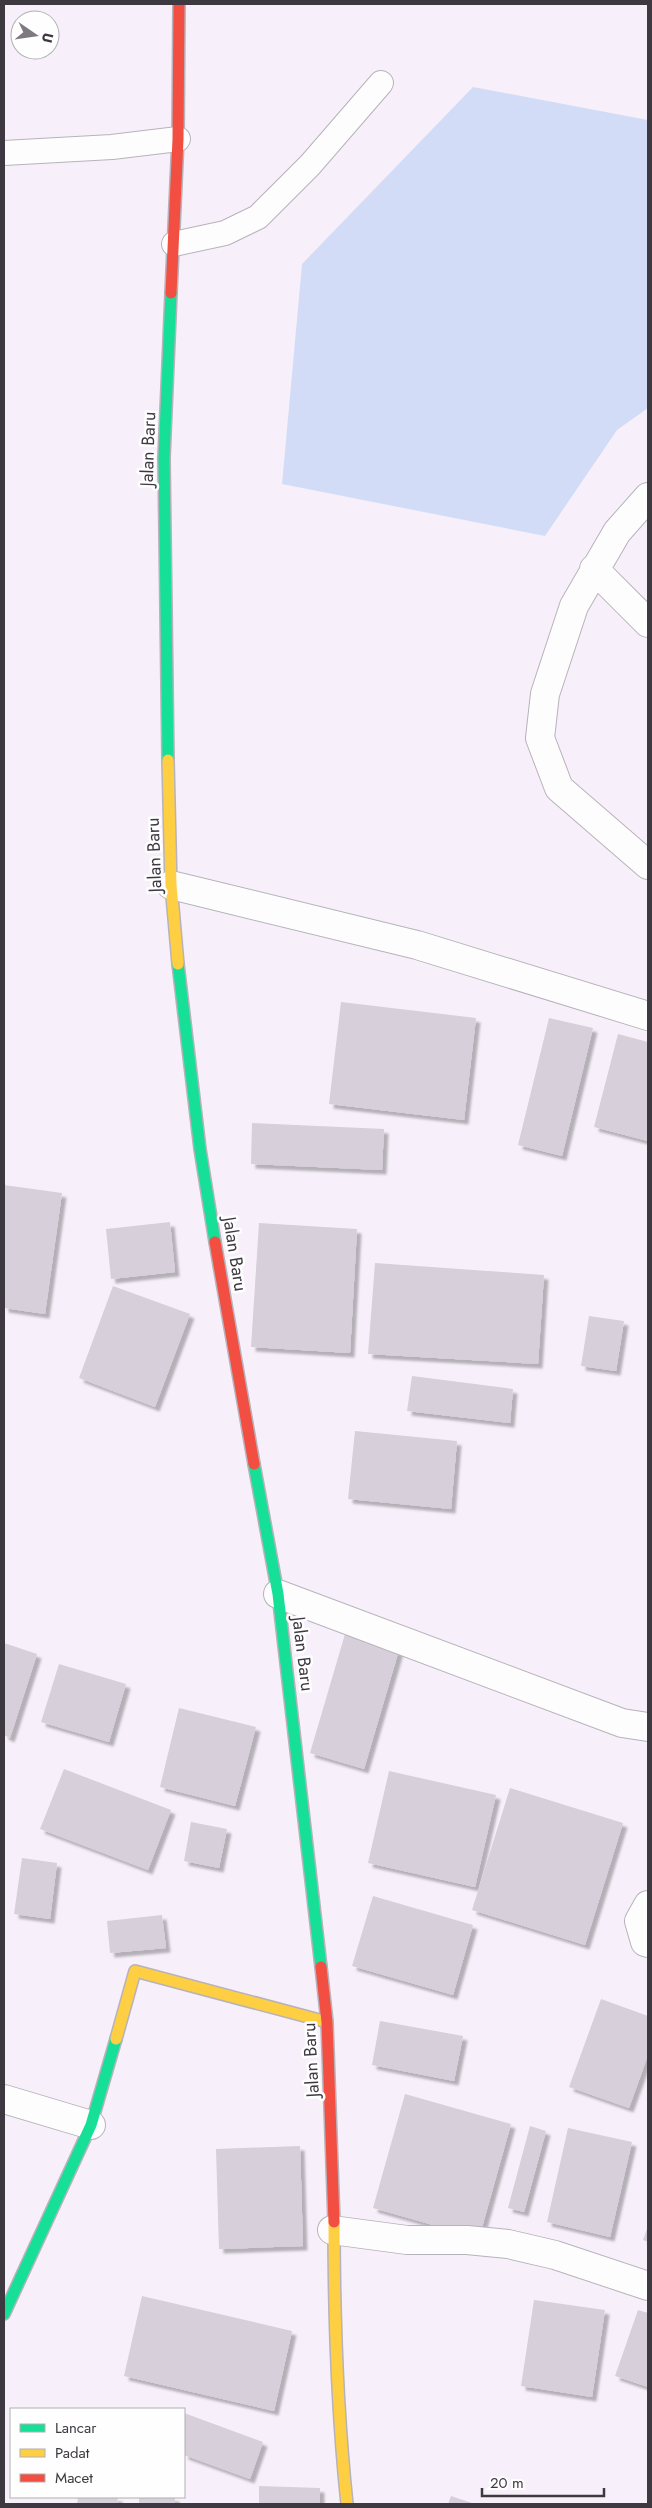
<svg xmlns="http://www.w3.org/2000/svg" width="652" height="2508" viewBox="0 0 652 2508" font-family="Jost,sans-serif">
	<defs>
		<filter id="shadow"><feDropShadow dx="4.5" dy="4.5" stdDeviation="1" flood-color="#0004"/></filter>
	</defs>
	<rect width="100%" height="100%" fill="#f7f0fa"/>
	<path fill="#d3dcf7" d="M473,87L648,120V408L617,430L545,536L282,484L302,264Z"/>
	<path fill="#d7cfda" filter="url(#shadow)" d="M341,1002L476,1018L464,1120L329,1104Z
		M549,1018L593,1028L562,1156L518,1145Z
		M618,1034L648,1042V1141L594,1127Z
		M252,1123L384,1129L382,1170L251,1164Z
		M4,1185L62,1193L45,1314L4,1308Z
		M170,1222L175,1272L111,1279L106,1229Z
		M259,1223L357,1229L350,1353L251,1347Z
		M375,1263L544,1275L538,1364L368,1354Z
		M113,1286L190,1314L155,1407L79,1378Z
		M589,1316L624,1321L616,1371L581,1366Z
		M412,1376L513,1389L510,1423L407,1411Z
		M355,1431L457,1441L451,1509L348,1499Z
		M345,1634L399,1650L364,1769L310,1753Z
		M4,1643L37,1654L10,1738L4,1735Z
		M59,1664L126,1684L109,1742L41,1722Z
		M179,1708L256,1727L235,1806L160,1787Z
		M64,1769L171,1810L148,1870L40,1829Z
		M389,1771L496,1795L475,1887L368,1863Z
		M510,1788L623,1823L585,1945L472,1910Z
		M191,1822L227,1829L219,1868L184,1861Z
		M22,1858L57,1863L50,1919L14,1914Z
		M373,1896L473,1925L453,1995L352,1966Z
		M162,1915L166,1948L110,1953L107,1921Z
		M601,1999L648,2016V2055L629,2108L569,2087Z
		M380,2021L463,2036L454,2081L372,2065Z
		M405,2094L511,2124L479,2238L373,2208Z
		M530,2126L546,2131L524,2212L508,2208Z
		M568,2128L632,2142L610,2237L547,2222Z
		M300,2146L303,2246L219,2249L216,2149Z
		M648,2226V2242L643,2240Z
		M142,2296L292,2331L274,2411L124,2376Z
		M534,2300L605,2310L592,2397L521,2386Z
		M638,2310L648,2313V2387L615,2376Z
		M184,2413L263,2442L250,2479L184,2455Z
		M259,2486L320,2488V2504H259Z
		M451,2496L475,2504H448Z
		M78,2497H118L117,2504H77Z
		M139,2497H175V2504H139Z"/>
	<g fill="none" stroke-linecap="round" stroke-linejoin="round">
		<defs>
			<path id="lane" d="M4,153L112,147L178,139
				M174,244L225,233L258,217L310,165L381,83"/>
			<path id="street" d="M648,497L617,532L574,606L545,694L540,738L559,788L648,865
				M594,569L648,623
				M171,885L417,945L648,1016
				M278,1594L622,1723L648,1727
				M648,1905L639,1921L645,1942L648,1943
				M4,2099L91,2125
				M332,2230L407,2240H467L508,2244L555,2255L648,2286"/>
			<path id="fast" d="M168,760L164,458L171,293
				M178,964L200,1149L215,1242
				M254,1464L278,1594L321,1967
				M4,2314L91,2125L116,2039"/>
			<path id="slow" d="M168,760L171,885L178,964
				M116,2039L135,1971L327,2022
				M334,2222C334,2318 337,2409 347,2504"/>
			<path id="jam" d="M171,293L178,139L179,4
				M215,1242L254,1464
				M321,1967L327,2022L334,2222"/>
		</defs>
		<use href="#lane" stroke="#b8b2ba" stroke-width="26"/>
		<use href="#street" stroke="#b8b2ba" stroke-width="30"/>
		<use href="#fast" stroke="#b8b2ba" stroke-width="14"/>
		<use href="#slow" stroke="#b8b2ba" stroke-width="14"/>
		<use href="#jam" stroke="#b8b2ba" stroke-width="14"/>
		<use href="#lane" stroke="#fefdfe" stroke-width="24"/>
		<use href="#street" stroke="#fefdfe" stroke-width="28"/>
		<use href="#fast" stroke="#16e098" stroke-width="11"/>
		<use href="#slow" stroke="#ffcf43" stroke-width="11"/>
		<use href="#jam" stroke="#f24e42" stroke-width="11"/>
	</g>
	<g text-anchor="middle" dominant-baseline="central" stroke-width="5" stroke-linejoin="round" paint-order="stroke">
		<g font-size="18" fill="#3e3840" stroke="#fefefe">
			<text transform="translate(148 449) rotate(-88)">Jalan Baru</text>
			<text transform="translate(154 855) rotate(-92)">Jalan Baru</text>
			<text transform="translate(235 1254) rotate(81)">Jalan Baru</text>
			<text transform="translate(303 1654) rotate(83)">Jalan Baru</text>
			<text transform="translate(311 2060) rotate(-93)">Jalan Baru</text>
		</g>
	</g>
	<rect width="652" height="2508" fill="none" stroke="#3e3840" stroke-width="10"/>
	<rect x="10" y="2408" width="175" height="90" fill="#fefefe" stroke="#b1afb2"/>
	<rect x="20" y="2424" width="25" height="8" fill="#16e098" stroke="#b1afb2"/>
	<text x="55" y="2433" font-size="15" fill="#3e3840">Lancar</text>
	<rect x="20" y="2449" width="25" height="8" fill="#ffcf43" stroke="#b1afb2"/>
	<text x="55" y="2458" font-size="15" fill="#3e3840">Padat</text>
	<rect x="20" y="2474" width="25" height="8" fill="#f24e42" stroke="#b1afb2"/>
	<text x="55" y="2483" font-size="15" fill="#3e3840">Macet</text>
	<g transform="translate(35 35) rotate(103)"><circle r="24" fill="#fefefe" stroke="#b1afb2"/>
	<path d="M0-4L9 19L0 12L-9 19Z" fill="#7f7881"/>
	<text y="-8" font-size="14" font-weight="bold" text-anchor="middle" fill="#3e3840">U</text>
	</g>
	<path d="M482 2488v8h122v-8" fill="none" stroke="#3e3840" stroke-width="2.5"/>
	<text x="490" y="2488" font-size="15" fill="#3e3840" stroke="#fefefe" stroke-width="4" paint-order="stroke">20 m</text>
</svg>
